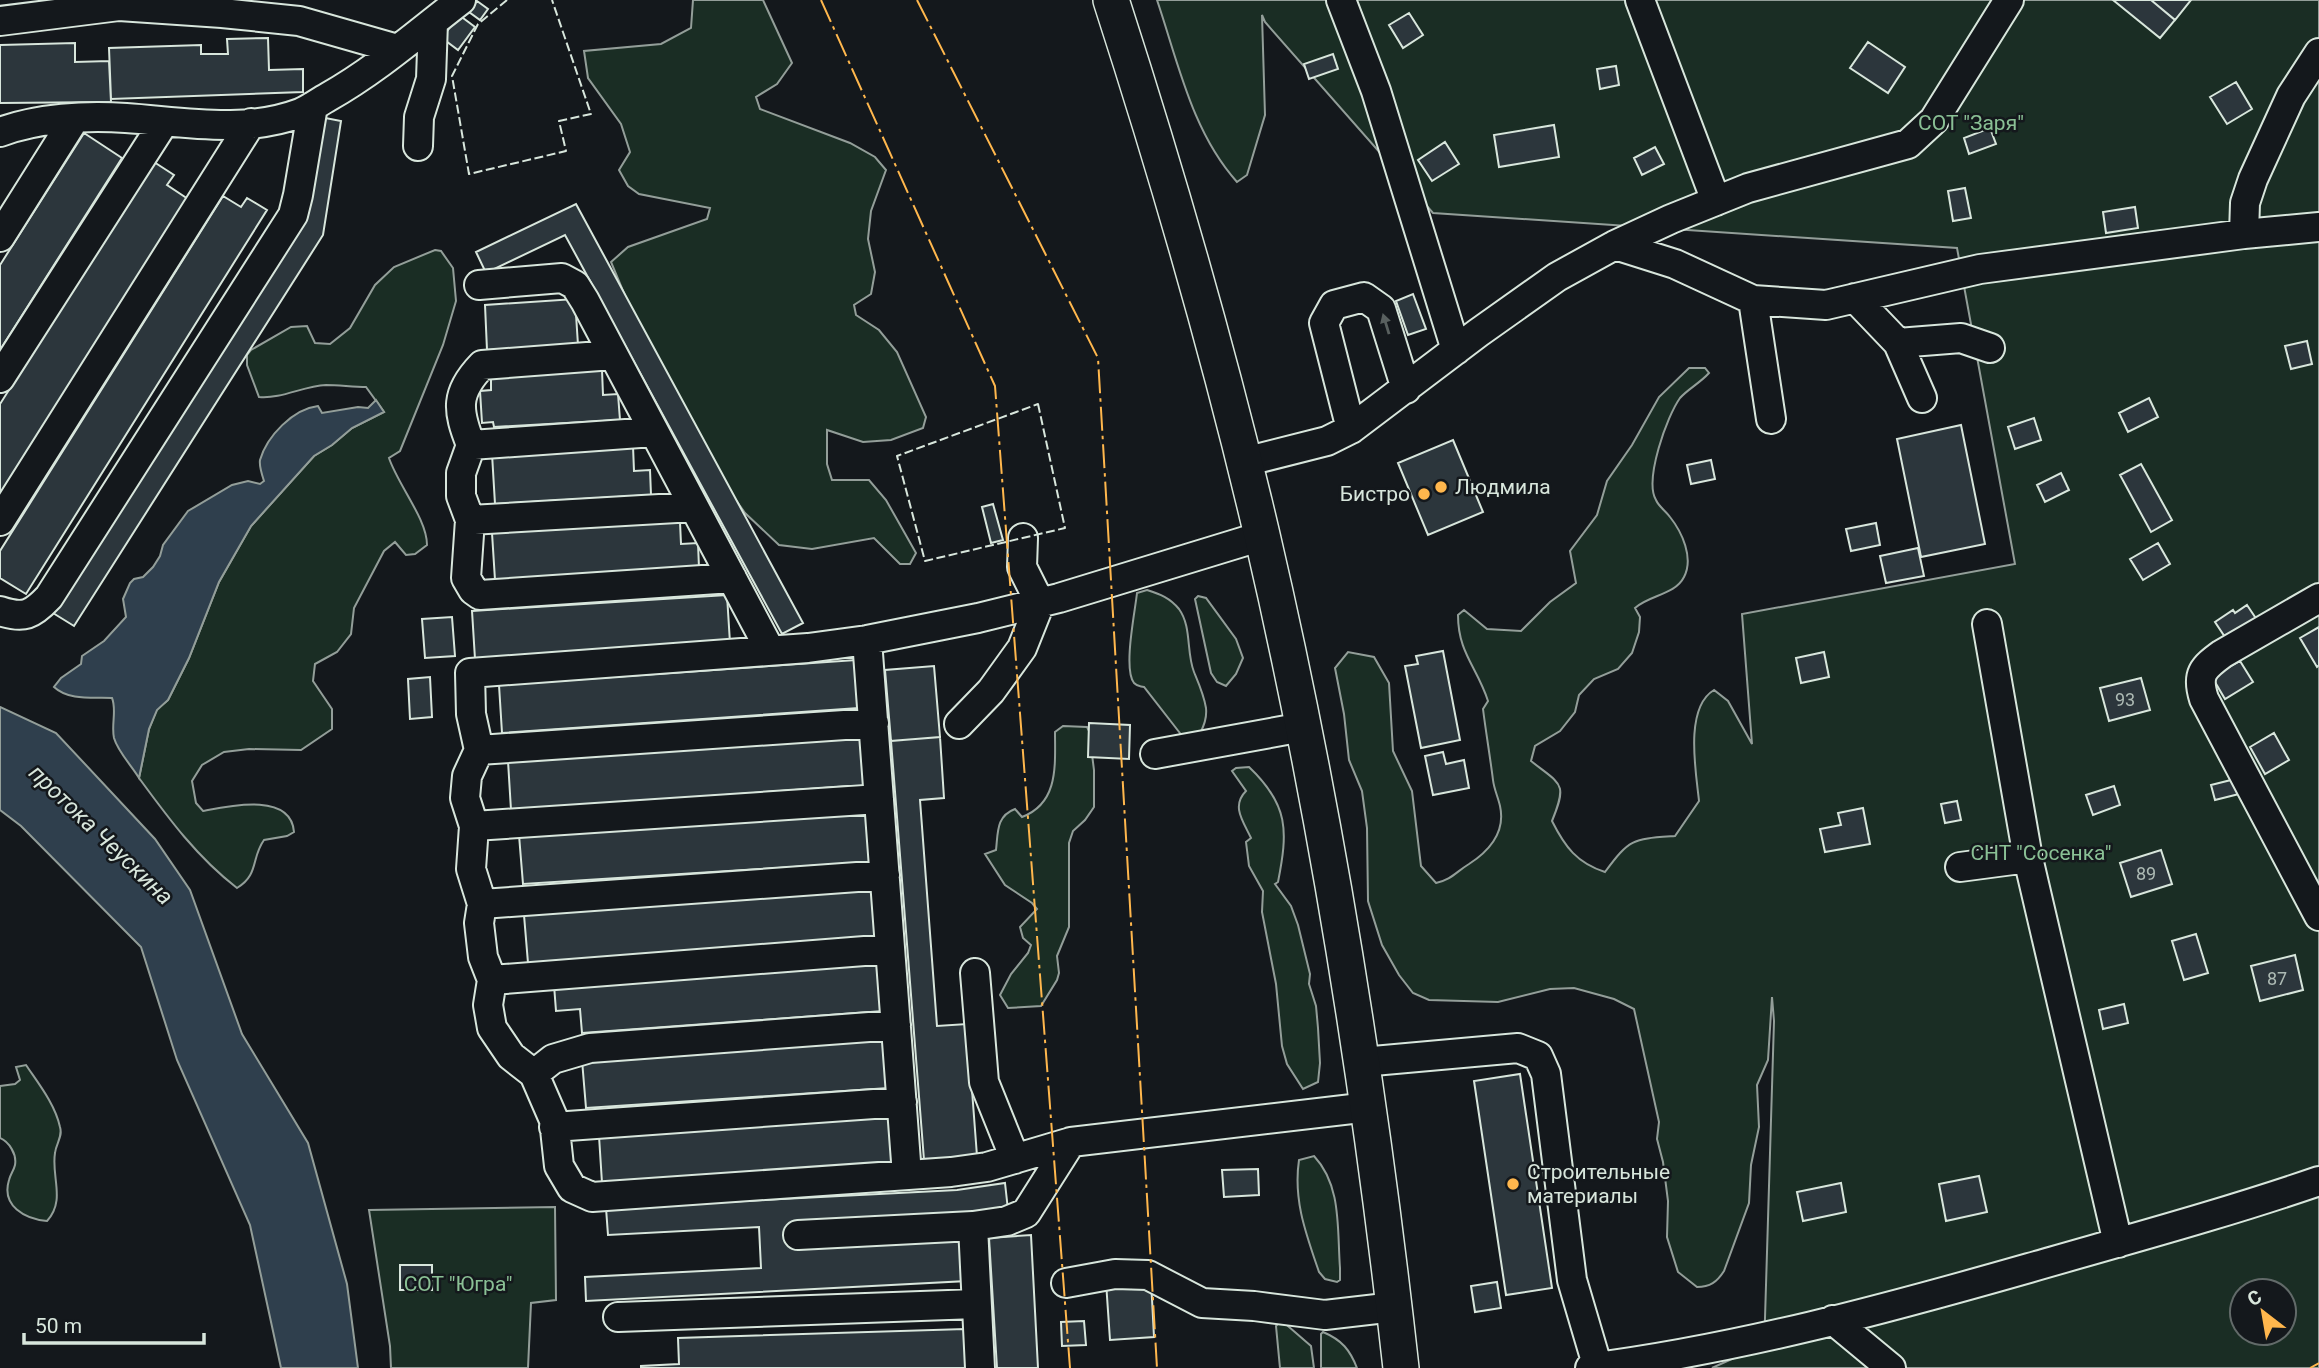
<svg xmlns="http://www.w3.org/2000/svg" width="2319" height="1368" viewBox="0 0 2319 1368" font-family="Roboto,sans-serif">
	<rect width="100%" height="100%" fill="#14181c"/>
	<path fill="#1a2d24" stroke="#939e99" stroke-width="2" fill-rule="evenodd" d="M693,0H763L792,63L777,84L756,97L760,109L850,143L875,157L886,170L871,211L868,239L875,272L871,294L854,305L856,315L879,330L897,352L926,417L923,428L891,440L863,442L827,430V464L832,480H869L886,500L916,553L910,564H900L874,538L812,549L779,545L745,513L721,479L633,315L611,262L628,247L707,219L710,208L639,194L628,186L619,170L630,152L621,124L588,78L584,51L661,44L691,28Z
		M1157,0H2319V1368H1712L1734,1358L1764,1351L1774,1021L1772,997L1768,1060L1757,1085L1759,1127L1751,1165L1749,1203L1724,1271C1717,1282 1710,1287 1697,1287L1678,1272L1667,1237L1668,1201L1663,1162L1657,1139L1659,1122L1634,1009L1614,999L1574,988L1550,989L1498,1002L1429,1000L1413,993L1399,975L1382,945L1368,901L1367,828L1362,791L1349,760L1344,714L1335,668L1348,652L1374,657L1389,683L1393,751L1412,791L1421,866L1436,883C1451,880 1456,872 1469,864C1489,851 1506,833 1500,806C1498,797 1494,789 1493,780C1490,756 1486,733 1483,709L1488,701C1477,667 1458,653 1458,615L1464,610L1487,629L1521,631L1550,602L1576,583L1570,551L1597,515L1607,481L1632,445L1659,397L1689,368H1705L1709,373C1700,383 1688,389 1680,398C1667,416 1644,480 1656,500C1659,507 1666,511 1670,517C1682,532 1694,558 1684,577C1675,595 1649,595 1635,608L1640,617L1639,632L1632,653L1618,669L1594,679L1579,695L1575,712L1560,731L1535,746L1531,761C1561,785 1568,782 1552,821C1565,847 1577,863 1605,872C1630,838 1633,839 1675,836L1699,801C1696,772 1684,708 1714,690L1728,701L1752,744L1742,614L2015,564L1957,248L1433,213L1265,22L1262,15L1265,115L1247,175L1237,182C1192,132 1178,62 1157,0ZM2242,1291H2284V1333H2242Z
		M435,250L441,251L453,268L456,301L443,345L400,451L389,458C398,485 427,519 427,545L415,554L406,555L395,542L384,551L354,608L351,634L337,652L315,664L313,681L332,709V729L301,750L249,749L224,752L202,765L192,781L196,803L203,811C229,806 291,792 294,832L287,836L264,840C251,858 259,875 237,888C197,857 169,819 139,778L149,729L157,709L168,700L189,658L219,582L251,526L314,456L332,445L352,428L384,412L366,387C353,387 339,385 326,385C303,386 282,399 259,397L247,365V355L251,350L291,327L307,326L315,343L330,344L350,328L375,285L394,267Z
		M1147,590C1160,594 1170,598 1179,609C1192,627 1186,652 1194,672C1199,684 1204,695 1206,708C1207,718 1204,725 1200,734L1183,737L1144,687C1139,686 1138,687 1134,683C1123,669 1135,612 1137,593Z
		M1198,596L1206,598L1236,639L1243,658L1236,674L1226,686L1217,682L1211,673L1195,599Z
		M1063,726L1087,727L1089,731L1094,770V807L1085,820L1073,831L1069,843V927L1057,956L1059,973L1057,980L1041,1006L1008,1008L1000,995L1011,974L1028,953L1031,945L1023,938L1020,927L1037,909L1032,903L1005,885L985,854L996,850C998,833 996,816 1015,809L1022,817C1059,803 1055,765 1055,732Z
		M1249,767C1289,805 1288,831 1278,882L1275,884L1291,906L1298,925L1310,974L1309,984L1316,1006L1318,1028L1320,1063L1318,1082L1303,1089L1287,1064L1282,1046L1276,984L1262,912L1263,891L1249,866L1246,842L1251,838C1243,821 1231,806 1246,791L1232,771L1236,768Z
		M26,1065C38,1083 55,1104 60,1127C63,1137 56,1143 55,1153C51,1177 66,1200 47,1221C25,1219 1,1206 9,1180C10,1175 14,1170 15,1165C17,1154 9,1142 0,1138V1086L15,1084L20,1080L16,1067Z
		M1314,1156C1342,1186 1337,1229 1340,1268V1280L1337,1282L1325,1279L1319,1272C1306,1234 1293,1200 1299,1160Z
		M555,1207L556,1300L531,1303L528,1368H391L390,1346L369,1210Z
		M1281,1320L1311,1346L1314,1368H1280L1276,1326Z
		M1323,1332C1342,1340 1350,1350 1357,1368H1321V1334Z"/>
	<path fill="#2f3f4d" stroke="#939e99" stroke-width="2" d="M376,400L384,412L352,428L332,445L314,456L251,526L219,582L189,658L168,700L157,710L149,729L139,778C132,766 118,752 114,738C111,725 117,710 112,698C93,697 69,701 54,687L61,678L81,664L82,656L104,641L126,617L123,599L130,583L134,579L143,577L153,567L160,556L163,545L188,511L232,485L248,481L260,484L264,481C262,475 259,466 260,460C267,436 293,409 318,406L322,413L358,407L368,408Z
		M0,707L56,733L155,839L190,890L242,1034L308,1143L347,1284L358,1368H281L250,1225L177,1060L141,947L21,826L0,810Z"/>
	<path fill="#2c363c" stroke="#d8e6dc" stroke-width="2" d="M2113,0H2151L2175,20L2160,38Z
		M2151,0H2191L2175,20Z
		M477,1L488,9L480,20L469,12Z
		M1409,13L1423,35L1403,48L1389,25Z
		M459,15L475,27L458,50L442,38Z
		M268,38L269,70L303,69V92L111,99L109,48L201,45V54H228L227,39Z
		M1868,42L1905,67L1888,93L1850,68Z
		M75,43V62L109,61L111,102L0,103V45Z
		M1333,54L1338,69L1309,79L1304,64Z
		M1616,66L1619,85L1600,89L1597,69Z
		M2236,82L2252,109L2227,124L2210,97Z
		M315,116L341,121L323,235L74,626L53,613L297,229Z
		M1554,125L1559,157L1499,167L1494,135Z
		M1990,128L1996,144L1969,154L1964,138Z
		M84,133L122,158L0,350V265Z
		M1445,142L1459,164L1432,181L1418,160Z
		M1655,147L1664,164L1642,175L1634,158Z
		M154,162L174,175L167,185L188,199L0,494V404Z
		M1965,188L1971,218L1953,221L1948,191Z
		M223,196L241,207L247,198L267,210L26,594L0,578V551Z
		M576,204L803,623L782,634L565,235L486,273L476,252Z
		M2135,207L2138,228L2106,233L2103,212Z
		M1413,294L1426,329L1408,335L1396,301Z
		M575,299L578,345L487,350L485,305Z
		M2307,341L2312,364L2291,369L2285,346Z
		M602,370L603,395L618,394L620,420L494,427L493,422L482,423L480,391L491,390V376Z
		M2149,398L2158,417L2128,432L2119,413Z
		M2034,418L2041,440L2015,449L2008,427Z
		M1961,425L1985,544L1921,557L1897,439Z
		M1453,440L1483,512L1428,535L1398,463Z
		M633,446L634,471L650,470L651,495L495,504L492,454Z
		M1711,460L1715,479L1691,484L1687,465Z
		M2141,464L2172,520L2151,532L2120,475Z
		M2061,473L2069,490L2045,502L2037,485Z
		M993,504L1003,540L991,543L982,507Z
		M680,522L681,544L698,543L699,568L495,580L492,533Z
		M1876,523L1880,545L1851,551L1846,529Z
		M2158,543L2170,564L2143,580L2130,559Z
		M1918,548L1924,576L1886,583L1880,556Z
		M727,595L730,643L475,659L472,611Z
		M2247,605L2257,620L2227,640L2215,622L2233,610L2235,613Z
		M452,617L455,656L425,658L422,619Z
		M2319,627V665L2317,667L2300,638Z
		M1443,651L1460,740L1421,748L1405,666L1418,664L1416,656Z
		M1824,652L1829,677L1801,683L1796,658Z
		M856,660L859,708L502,733L499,685Z
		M2240,661L2253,682L2225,699L2212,677Z
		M934,666L940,737L891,741L885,670Z
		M430,677L432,717L410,719L408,679Z
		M2141,678L2150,710L2109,721L2100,688Z
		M1089,723L1130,725L1129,759L1088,757Z
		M2274,733L2289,760L2265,774L2250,747Z
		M861,736L865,785L511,810L508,761Z
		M940,737L944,798L920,800L937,1026L967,1024L977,1156L924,1160L891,741Z
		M1443,752L1446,764L1464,760L1469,788L1433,795L1425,756Z
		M2235,779L2239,794L2215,800L2211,785Z
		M2114,786L2120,805L2093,815L2086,795Z
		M1957,801L1961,820L1945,823L1941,804Z
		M1863,808L1870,844L1825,852L1820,829L1841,825L1838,813Z
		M868,813L871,862L523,884L519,835Z
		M2161,850L2172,884L2131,897L2120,863Z
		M876,890L879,938L528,963L524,915Z
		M2196,934L2208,973L2184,980L2172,941Z
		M2295,955L2303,990L2260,1001L2251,966Z
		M881,962L884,1011L582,1033L580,1009L556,1011L554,985Z
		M2124,1004L2128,1023L2103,1029L2099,1010Z
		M886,1040L889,1088L586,1108L582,1060Z
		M1520,1074L1552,1288L1506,1295L1474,1081Z
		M890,1117L893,1164L602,1183L599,1136Z
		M1258,1169L1259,1195L1224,1197L1222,1170Z
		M1979,1176L1987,1212L1946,1221L1939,1184Z
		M1005,1183L1008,1210L791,1225L792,1248L965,1239L967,1281L586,1301L585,1277L761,1268L759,1227L608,1235L606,1208L957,1190Z
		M1841,1183L1846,1212L1803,1221L1797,1192Z
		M1031,1235L1038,1368H997L989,1238Z
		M400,1265H432V1290H400Z
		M1151,1280L1154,1337L1110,1340L1106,1282Z
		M1497,1282L1501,1308L1475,1312L1471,1286Z
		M1084,1321L1086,1345L1062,1346L1061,1322Z
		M965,1329L966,1368H641V1366L679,1364L678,1338Z"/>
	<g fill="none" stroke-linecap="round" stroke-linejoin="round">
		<defs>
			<path id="minor" d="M1341,0L1376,91L1456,350
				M1640,0L1716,201
				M0,21L119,6L222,13L299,21L397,49
				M0,132C38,118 86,115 126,118C184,122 244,134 300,113C310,109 319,102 328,97C376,70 418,33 461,0
				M418,146L419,117L431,79L433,22
				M2244,234L2245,203L2253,179L2291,96L2319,53
				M0,237L75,118
				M1615,245L1675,264L1753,300L1826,305L1980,269L2244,234L2319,227
				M479,285L562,278L575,285L585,301L770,650
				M1855,298L1898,343L1922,398
				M1753,300L1771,419
				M1898,343L1961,338L1990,348
				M613,355L482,365C455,393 457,410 471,445L461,473V496L470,520L466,578L473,590L480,595L732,578
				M0,378L164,122
				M1351,429L1324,323L1334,305L1364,297L1381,309L1406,389
				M471,445L654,432
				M1244,462L1327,441L1351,429L1478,333L1557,277L1615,245L1671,219L1748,188L1908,144L1934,120L2009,0
				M470,520L694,507
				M0,521L251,123
				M2319,598L2222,654C2203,668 2196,674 2204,699L2319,916
				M0,611C24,619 32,615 49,597L293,215L298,195L313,106
				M1987,624L2028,858
				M867,640L907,1175
				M959,724L991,691L1022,648L1040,603L1022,567L1023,538
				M479,750L874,723
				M1155,754L1303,727
				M474,826L879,799
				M1960,867L2028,858L2118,1243
				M482,904L885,875
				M975,973L984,1082L1015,1159
				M492,980L890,949
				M1362,1062L1518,1048L1538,1056L1546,1074L1572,1280L1598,1368
				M534,1074L553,1059L590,1048L896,1025
				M554,1127L902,1102
				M1071,1142L987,1167L951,1172L592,1197L572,1188L559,1166L554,1120L534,1074L511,1056L492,1028L488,1005L492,980L483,957L479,923L482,904L471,869L474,826L465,798L467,776L479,750L471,714L470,673L808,648L867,640L978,618L1059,598L1262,536
				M798,1235L973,1226
				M1066,1283L1115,1274L1148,1275L1202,1303L1254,1306L1325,1315L1394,1307
				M618,1317L976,1304
				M1833,1320L1891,1368
				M980,1368L973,1226L1007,1221L1026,1213L1071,1142L1369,1107
				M1590,1368C1738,1349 1885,1309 2029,1268C2126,1240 2223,1214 2319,1181"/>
			<path id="major" d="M1111,0C1168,176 1220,356 1262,535C1326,809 1370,1088 1401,1368"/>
		</defs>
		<use href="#minor" stroke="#d8e6dc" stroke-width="32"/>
		<use href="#major" stroke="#d8e6dc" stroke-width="38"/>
		<use href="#minor" stroke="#14181c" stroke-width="28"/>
		<use href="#major" stroke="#14181c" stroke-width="35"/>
		<path stroke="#d8e6dc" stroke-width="2" stroke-dasharray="9 3.5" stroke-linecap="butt" d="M507,0L478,24L452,76L469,174L566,151L559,121L591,114L552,0
			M1038,404L1065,528L925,561L897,456Z"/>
		<path stroke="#ffb74d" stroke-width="2" stroke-dasharray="24 5 3.5 5" stroke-linecap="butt" d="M821,0L995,386L1070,1368
			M917,0L1098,358L1157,1368
			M2310,1368L2319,1363"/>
	</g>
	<defs><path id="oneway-solid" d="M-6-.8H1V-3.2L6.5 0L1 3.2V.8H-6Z" transform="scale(1.75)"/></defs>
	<use fill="#59605f" href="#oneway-solid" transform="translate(1386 324) rotate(-107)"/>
	<g fill="#ffb74d" stroke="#14181c" stroke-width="2.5">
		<circle cx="1441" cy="487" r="7"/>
		<circle cx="1424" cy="494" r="7"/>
		<circle cx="1513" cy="1184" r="7"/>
	</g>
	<g text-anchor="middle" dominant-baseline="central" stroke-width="5" stroke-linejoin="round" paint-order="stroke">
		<g font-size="18" fill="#adbab4">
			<text x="2125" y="699">93</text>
			<text x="2146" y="873">89</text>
			<text x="2277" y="978">87</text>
		</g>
		<g font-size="21" fill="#8ac095" stroke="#14181c">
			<text x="1971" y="123">СОТ "Заря"</text>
			<text x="2041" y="853">СНТ "Сосенка"</text>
			<text x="458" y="1284">СОТ "Югра"</text>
		</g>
		<g font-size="21" fill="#d8e6dc" stroke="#14181c" text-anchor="start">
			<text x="1455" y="487">Людмила</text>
			<text x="1410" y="494" text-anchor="end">Бистро</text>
			<text x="1527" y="1172">Строительные<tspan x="1527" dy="24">материалы</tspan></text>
		</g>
		<g font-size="23" font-style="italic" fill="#d8e6dc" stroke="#14181c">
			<text transform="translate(101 835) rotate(44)">протока Чеускина</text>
		</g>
	</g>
	<g transform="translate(2263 1312) rotate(329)"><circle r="33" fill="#14181c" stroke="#626a69" stroke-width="2"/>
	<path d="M0-5L12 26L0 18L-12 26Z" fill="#ffb74d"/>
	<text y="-10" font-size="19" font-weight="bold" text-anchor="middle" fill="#d8e6dc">С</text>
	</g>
	<path d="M24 1333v10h180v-10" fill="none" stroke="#d8e6dc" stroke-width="3.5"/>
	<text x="35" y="1333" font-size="21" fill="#d8e6dc" stroke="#14181c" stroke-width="5" paint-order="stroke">50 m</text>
</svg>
